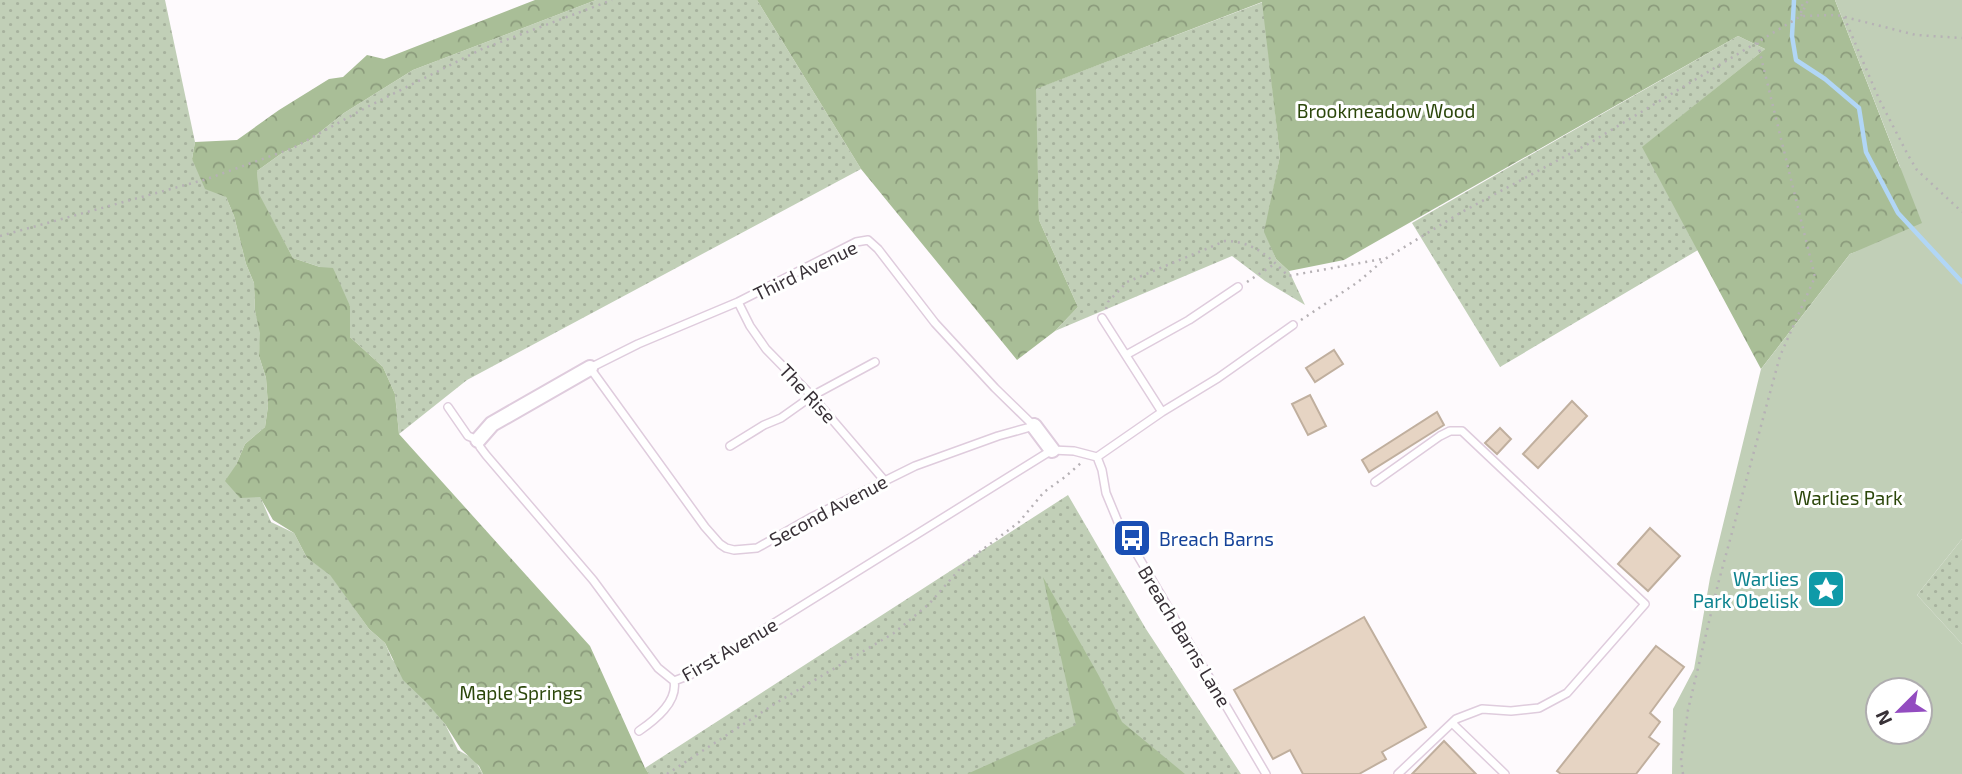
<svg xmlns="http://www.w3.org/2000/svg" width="1962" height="774" viewBox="0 0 1962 774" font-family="'Exo 2',sans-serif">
	<defs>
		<pattern id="grass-dots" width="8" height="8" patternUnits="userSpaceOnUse" patternTransform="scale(1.75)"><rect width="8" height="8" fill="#c1cfb7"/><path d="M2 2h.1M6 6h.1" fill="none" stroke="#a7b29e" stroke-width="1.8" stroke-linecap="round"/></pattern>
		<pattern id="forest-crowns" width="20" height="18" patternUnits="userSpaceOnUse" patternTransform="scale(1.75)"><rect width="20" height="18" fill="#a9be97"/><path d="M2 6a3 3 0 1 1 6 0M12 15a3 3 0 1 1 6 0" fill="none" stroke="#8b9b7c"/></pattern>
	</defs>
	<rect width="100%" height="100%" fill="#fefafd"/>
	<path fill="url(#grass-dots)" d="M0,0H165L195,142L192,159L226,197L234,216L246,264L254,283L255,311L261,331L259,356L266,378L268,406L265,427L245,444L236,465L260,496L271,522L294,533L307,558L330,574L369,629L385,643L392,659L445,724L458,750L474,759L483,774H0Z
		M596,0H757L861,169L467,380L399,434L395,394L383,367L350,337V306L320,267L293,258L258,194L257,171L282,153L310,140L344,113L413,70Z
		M1263,2L1280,156L1265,232L1276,259L1289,271L1305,305L1265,281L1232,256L1055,331L1078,307L1039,220L1035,89Z
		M1738,36L1765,49L1643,147L1698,250L1500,367L1412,223Z
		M1068,495L1146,629L1241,774H649L645,768Z
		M1962,539V644L1917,595Z"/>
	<path fill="url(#forest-crowns)" d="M535,0H596L413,70L344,113L310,140L282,153L257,171L259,194L293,258L320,267L333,268L350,306V337L383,367L395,394L399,434L590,646L645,768L649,774H483L479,766L461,749L445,724L426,702L403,680L385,643L369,629L330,575L307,558L294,533L273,520L260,497L240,498L225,481L236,465L245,444L265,427L268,406L266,378L259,356L260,333L255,311L254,283L246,264L234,216L226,197L205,189L192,159L195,142L237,140L279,110L329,79L343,77L367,55L384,59Z
		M757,0H1835L1900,167L1962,215L1850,254L1761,369L1642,147L1765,49L1738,36L1344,260L1289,271L1276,259L1264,232L1280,156L1262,2L1036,89L1039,220L1078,307L1055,331L1017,360L861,169Z
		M1043,577L1099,676L1122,722L1185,774H967L1076,725Z"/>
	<path fill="#c1cfb7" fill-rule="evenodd" d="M1835,0H1962V539L1917,595L1962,644V774H1672L1673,709L1694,669L1710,578L1761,369L1850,254L1922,223ZM1878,690H1920V732H1878Z"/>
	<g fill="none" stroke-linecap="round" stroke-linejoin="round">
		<path stroke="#b1d6f6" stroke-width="4.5" d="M1794,0L1792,36L1796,60L1825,79L1859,108L1866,152L1898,213L1962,282"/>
	</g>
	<path fill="#e6d4c3" stroke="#c0af9e" stroke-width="2" d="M1334,350L1343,364L1315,382L1306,368Z
		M1310,395L1326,426L1308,435L1292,404Z
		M1572,401L1587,416L1538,468L1523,454Z
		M1437,412L1444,425L1369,472L1362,460Z
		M1500,428L1511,439L1497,454L1485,443Z
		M1650,528L1680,556L1648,591L1618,564Z
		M1364,617L1426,727L1382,752L1386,759L1359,774H1303L1290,750L1273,759L1234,690Z
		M1656,646L1684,667L1650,713L1660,722L1649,737L1659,744L1636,774H1561L1557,771Z
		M1444,741L1476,774H1412Z"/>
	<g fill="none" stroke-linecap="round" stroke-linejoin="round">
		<defs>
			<path id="service" d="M868,240L878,249L935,323L995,388L1034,426L998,436L915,466L810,518L757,548L734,550L726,548L720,544L705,527L590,368L638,344L738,302L856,242Z
				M738,302L750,326L766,349L812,396L884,480
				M1102,318L1162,412
				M1126,355L1189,320L1238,287
				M448,407L468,436L478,440L480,447L486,455L593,580L658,668L674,681L690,675L731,650L1052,450L1074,451L1097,457
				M730,446L764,425L781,418L812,396L875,362
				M1097,457L1102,470L1106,493L1118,522L1266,774
				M1097,457L1162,412L1218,378L1293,325
				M1375,482L1440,436L1450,431H1462L1645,604L1567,693L1539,708L1511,711L1482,709L1456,719L1398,774
				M1452,723L1505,774
				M639,731C655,720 678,702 674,681"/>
			<path id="minor" d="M1034,426L1052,450
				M478,440L492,424L590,368"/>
		</defs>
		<use href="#service" stroke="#dfccdd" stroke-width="10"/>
		<use href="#minor" stroke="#dfccdd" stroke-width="18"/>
		<path stroke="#b6b1b5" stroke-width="2.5" stroke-dasharray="2 5" stroke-linecap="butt" d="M1801,13L1803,0
			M1801,16L1808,0
			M1844,17L1879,99L1908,155L1917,170L1962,212
			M0,236L207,179L293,148L367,107L482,49L612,0
			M1247,282L1276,263
			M1106,309L1108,302L1127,282L1225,241C1253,241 1270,257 1288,276L1382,259
			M1301,320L1358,282L1385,259L1460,213L1588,144L1801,16L1837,15L1916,35L1962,38
			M667,774L776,703L894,633L929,604L965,563L1019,522L1044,492L1065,477L1081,463
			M1683,774L1681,760L1688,710L1718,584L1780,356L1815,277L1757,41"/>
		<use href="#service" stroke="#fff" stroke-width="7"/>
		<use href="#minor" stroke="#fff" stroke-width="14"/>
	</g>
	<defs>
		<symbol id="bus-square" viewBox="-11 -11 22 22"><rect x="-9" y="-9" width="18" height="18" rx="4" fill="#1a4fb4" stroke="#fff"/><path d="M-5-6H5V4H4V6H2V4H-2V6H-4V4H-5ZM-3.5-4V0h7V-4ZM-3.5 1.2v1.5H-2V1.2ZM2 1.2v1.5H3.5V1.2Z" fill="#fff"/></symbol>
		<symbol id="sight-square" viewBox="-11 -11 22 22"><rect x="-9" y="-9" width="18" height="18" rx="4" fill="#0f9aa8" stroke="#fff"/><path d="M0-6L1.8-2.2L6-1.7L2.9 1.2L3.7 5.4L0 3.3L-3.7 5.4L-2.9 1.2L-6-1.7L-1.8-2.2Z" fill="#fff"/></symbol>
	</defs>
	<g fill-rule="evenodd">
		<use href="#bus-square" x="1110" y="516" width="44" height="44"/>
		<use href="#sight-square" x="1804" y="567" width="44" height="44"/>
	</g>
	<g text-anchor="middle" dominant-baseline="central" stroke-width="6" stroke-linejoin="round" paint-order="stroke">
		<g font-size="19" fill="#2c470b" stroke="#fff">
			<text x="1386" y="110">Brookmeadow Wood</text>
			<text x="1848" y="497">Warlies Park</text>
			<text x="521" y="692">Maple Springs</text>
		</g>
		<g font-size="19" fill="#383137" stroke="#fff">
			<text transform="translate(805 270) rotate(-26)">Third Avenue</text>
			<text transform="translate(808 393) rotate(47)">The Rise</text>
			<text transform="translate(828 510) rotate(-28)">Second Avenue</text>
			<text transform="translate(1185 636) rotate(59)">Breach Barns Lane</text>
			<text transform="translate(729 649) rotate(-30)">First Avenue</text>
		</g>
		<g font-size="19" fill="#164399" stroke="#fff" text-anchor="start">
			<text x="1159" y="538">Breach Barns</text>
		</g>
		<g font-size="19" fill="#0d838f" stroke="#fff" text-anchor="end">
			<text x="1799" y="578">Warlies<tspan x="1799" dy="22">Park Obelisk</tspan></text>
		</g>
	</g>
	<g transform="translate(1899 711) rotate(246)"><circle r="33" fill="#ffffff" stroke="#afadaf" stroke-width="2"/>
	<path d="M0-5L12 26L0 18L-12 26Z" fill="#934cc0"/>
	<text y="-10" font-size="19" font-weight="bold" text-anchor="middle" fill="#383137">N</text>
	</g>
</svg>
